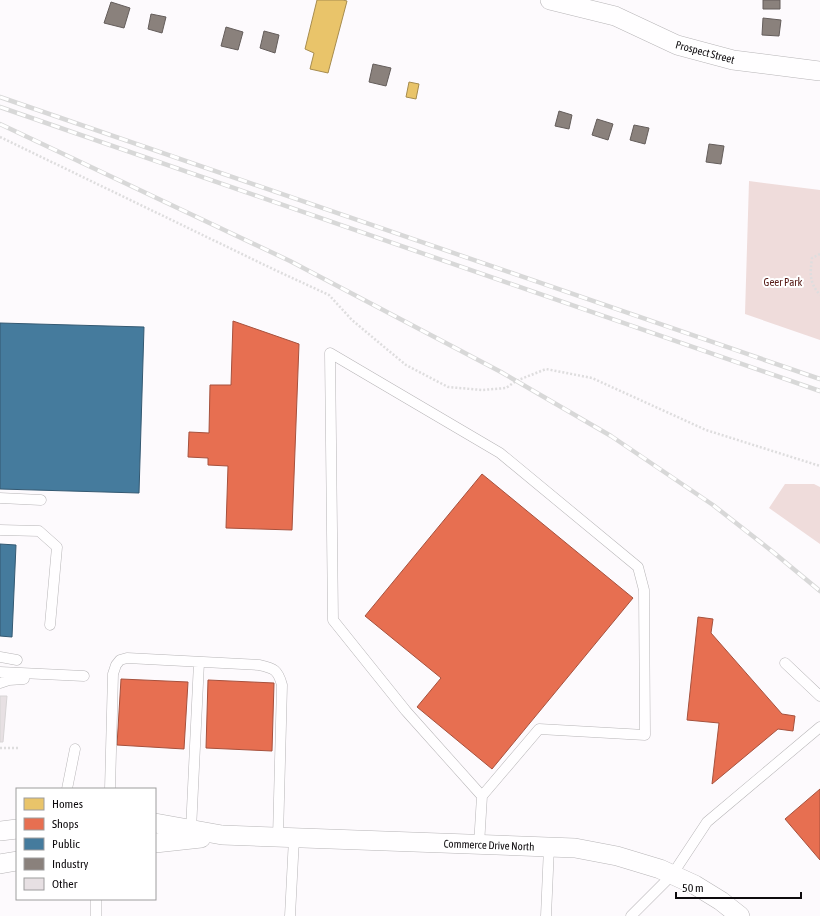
<svg xmlns="http://www.w3.org/2000/svg" width="820" height="916" viewBox="0 0 820 916" font-family="'Asap Condensed',sans-serif">
	<rect width="100%" height="100%" fill="#fdfafd"/>
	<path fill="#efdcdb" d="M749,181L820,190V340L745,314Z
		M785,484H814L820,487V544L769,508Z"/>
	<path fill="#e9c46a" stroke="#a78c4e" d="M317,0H343L347,1L328,73L310,69L314,53L305,49Z
		M409,82L419,84L416,99L406,97Z"/>
	<path fill="#e76f51" stroke="#a6513d" d="M233,321L299,344L292,530L226,528L228,466L208,465V458L188,457L189,432L209,433L210,385H231Z
		M482,474L633,598L492,769L417,707L441,678L365,616Z
		M698,617L713,619L711,633L782,714L795,716L793,731L778,729L712,784L719,723L687,720Z
		M121,679L188,682L184,749L117,745Z
		M208,680L274,683L272,751L206,748Z
		M820,789V860L785,819Z"/>
	<path fill="#457b9d" stroke="#345972" d="M0,323L144,327L139,493L0,489Z
		M0,544L16,545L12,637L0,636Z"/>
	<path fill="#8a817c" stroke="#645d5b" d="M763,0H780V9H763Z
		M111,2L130,8L124,28L104,23Z
		M151,14L166,17L162,33L148,29Z
		M763,18L781,20L779,36L762,35Z
		M226,27L243,32L238,50L221,46Z
		M264,31L279,35L275,53L260,48Z
		M373,64L391,68L386,86L369,82Z
		M559,111L572,115L569,129L555,126Z
		M597,119L613,124L608,140L592,135Z
		M634,125L649,128L645,144L630,140Z
		M709,144L724,146L721,164L706,162Z"/>
	<path fill="#e7e0e3" stroke="#d8d5d6" d="M0,696H7L3,742H0Z"/>
	<g fill="none" stroke-linecap="round" stroke-linejoin="round">
		<defs>
			<path id="service" d="M0,498L41,500
				M0,530L39,531L57,547L50,625
				M0,657L17,660
				M785,663L820,696
				M0,672L84,676
				M0,683L9,680L24,679
				M67,789L75,749
				M110,789L113,674L116,665L120,660L127,658L259,665C274,668 278,670 282,685L278,837
				M191,830L199,662
				M479,845L482,796L406,711L333,620L330,353L500,453L638,567L644,590L645,735L539,729L482,796
				M96,916V899
				M290,916L294,838
				M546,916L549,847
				M631,916L672,875L707,822L820,727"/>
			<path id="minor" d="M550,0L615,16L677,45L733,60L820,71
				M155,823L222,835L575,848L617,856L660,869L695,885L721,901L740,916
				M0,831L17,829
				M155,843L201,838
				M0,864L17,861"/>
		</defs>
		<use href="#service" stroke="#b7b5b7" stroke-width="11"/>
		<use href="#minor" stroke="#b7b5b7" stroke-width="20"/>
		<path stroke="#deddde" stroke-width="2.5" stroke-dasharray="2 2" stroke-linecap="butt" d="M0,137L275,270L329,295L352,320L383,346L406,365L448,387L482,390L506,388L516,381L546,369L592,378L706,430L820,466
			M820,254L812,258C810,274 809,282 820,295
			M0,748H18"/>
		<use href="#service" stroke="#fffeff" stroke-width="10"/>
		<use href="#minor" stroke="#fffeff" stroke-width="19"/>
		<defs>
			<path id="rail" d="M0,97L820,379
				M0,107L820,391
				M0,124L290,261L501,372L611,436L713,505L773,552L820,591"/>
		</defs>
		<use href="#rail" stroke="#d8d8d8" stroke-width="4.5"/>
		<use href="#rail" stroke="#fff" stroke-width="3" stroke-dasharray="9" stroke-linecap="butt"/>
	</g>
	<g text-anchor="middle" dominant-baseline="central" stroke-width="4" stroke-linejoin="round" paint-order="stroke">
		<g font-size="11" fill="#0d0a0d" stroke="#fff">
			<text transform="translate(705 52) rotate(15)">Prospect Street</text>
			<text transform="translate(489 845) rotate(2)">Commerce Drive North</text>
		</g>
		<g font-size="11" fill="#551a15" stroke="#fff">
			<text x="783" y="282">Geer Park</text>
		</g>
	</g>
	<rect x="16" y="788" width="140" height="112" fill="#ffffff" stroke="#9e9d9e"/>
	<rect x="24" y="798" width="20" height="12" fill="#e9c46a" stroke="#9e9d9e"/>
	<text x="52" y="808" font-size="12" fill="#0d0a0d">Homes</text>
	<rect x="24" y="818" width="20" height="12" fill="#e76f51" stroke="#9e9d9e"/>
	<text x="52" y="828" font-size="12" fill="#0d0a0d">Shops</text>
	<rect x="24" y="838" width="20" height="12" fill="#457b9d" stroke="#9e9d9e"/>
	<text x="52" y="848" font-size="12" fill="#0d0a0d">Public</text>
	<rect x="24" y="858" width="20" height="12" fill="#8a817c" stroke="#9e9d9e"/>
	<text x="52" y="868" font-size="12" fill="#0d0a0d">Industry</text>
	<rect x="24" y="878" width="20" height="12" fill="#e7e0e3" stroke="#9e9d9e"/>
	<text x="52" y="888" font-size="12" fill="#0d0a0d">Other</text>
	<path d="M676 892v6h125v-6" fill="none" stroke="#0d0a0d" stroke-width="2"/>
	<text x="682" y="892" font-size="12" fill="#0d0a0d" stroke="#ffffff" stroke-width="3" paint-order="stroke">50 m</text>
</svg>
